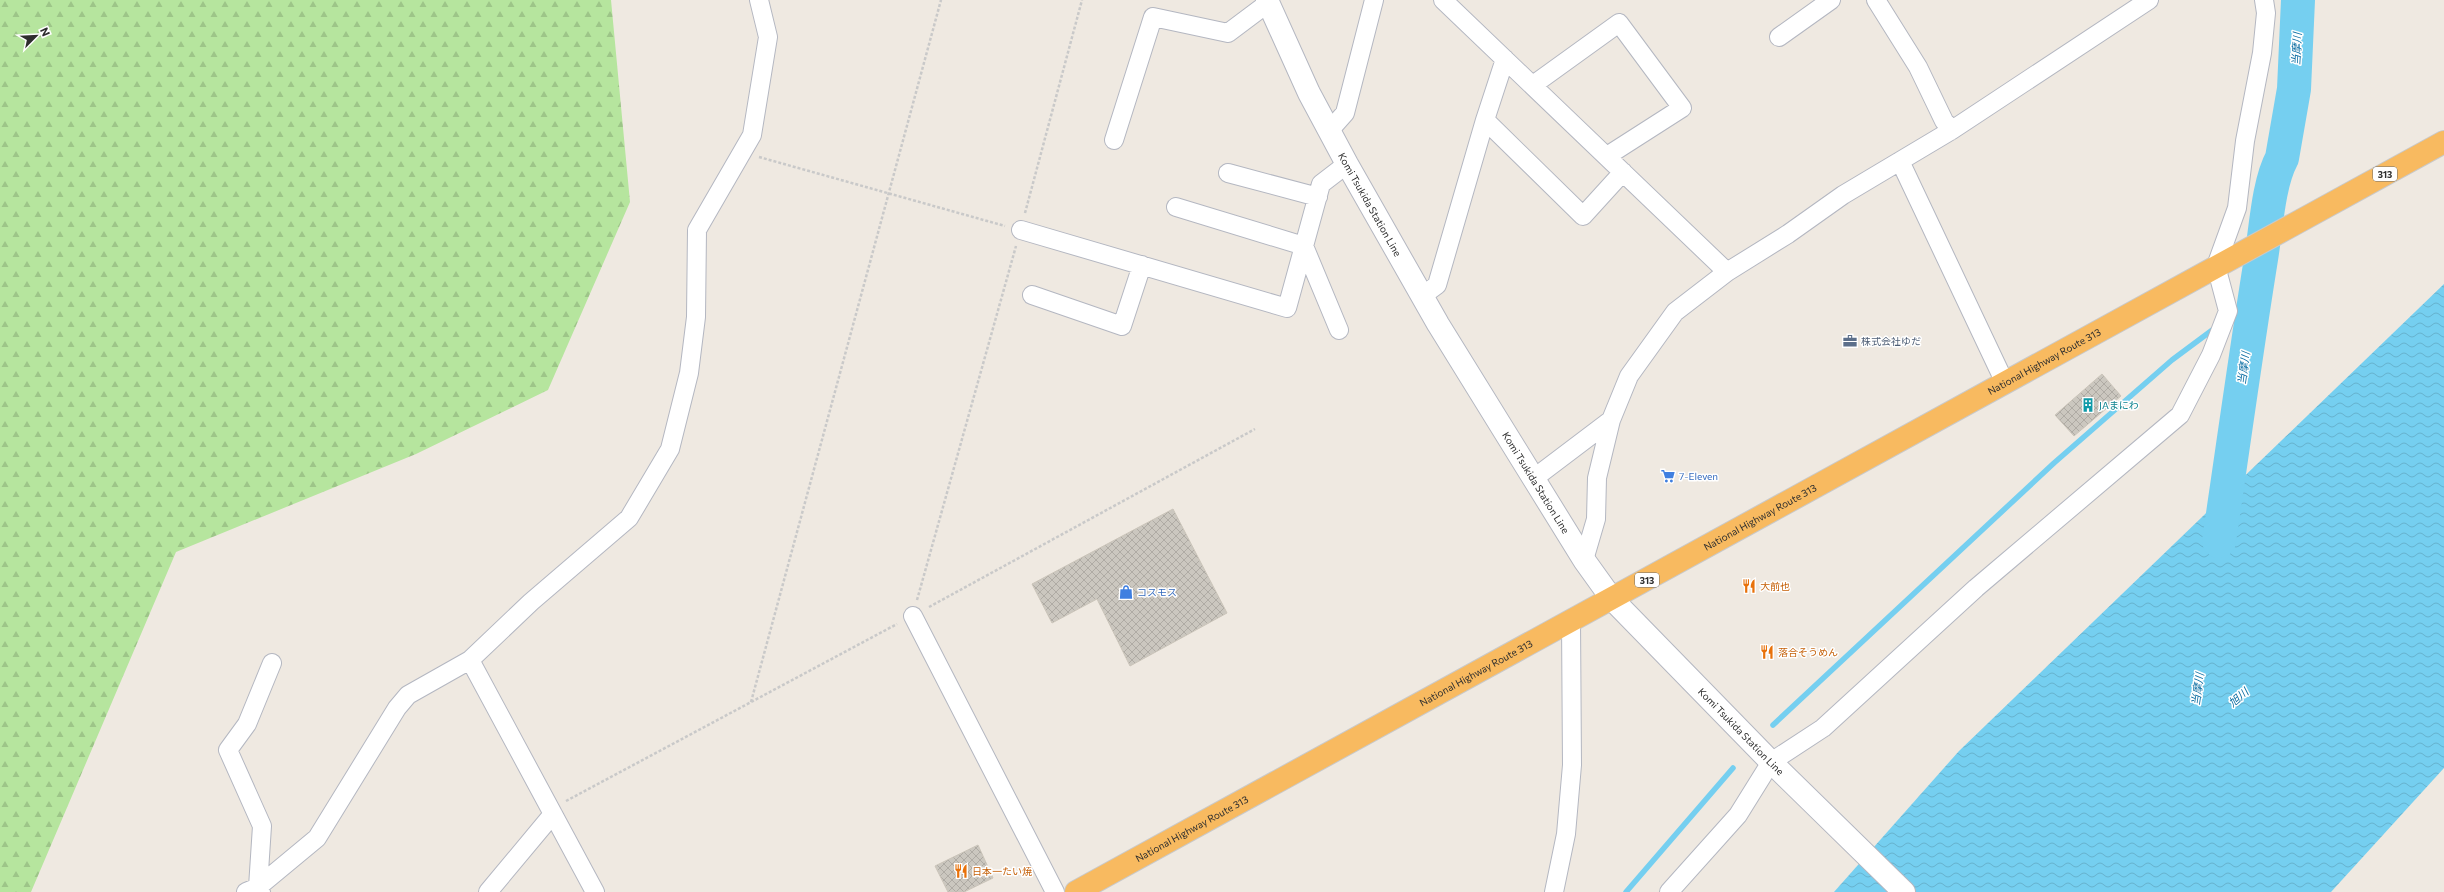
<svg xmlns="http://www.w3.org/2000/svg" width="2444" height="892" viewBox="0 0 2444 892" font-family="Commissioner,'Noto Sans JP',sans-serif">
	<defs>
		<pattern id="forest-firs" width="22" height="20" patternUnits="userSpaceOnUse"><rect width="22" height="20" fill="#b6e59e"/><path d="M5 1l3.5 6h-7zM16 11l3.5 6h-7z" fill="#9dc588"/></pattern>
		<pattern id="water-waves" width="16" height="10" patternUnits="userSpaceOnUse"><rect width="16" height="10" fill="#75cff0"/><path d="M0 5q4-4 8 0t8 0" fill="none" stroke="#66b2ce"/></pattern>
		<pattern id="building-cross-hatch" width="8" height="8" patternUnits="userSpaceOnUse"><rect width="8" height="8" fill="#cbc7bf"/><path d="M0 0l8 8M0 8l8-8" fill="none" stroke="#afaba4"/></pattern>
	</defs>
	<rect width="100%" height="100%" fill="#efe9e1"/>
	<path fill="url(#forest-firs)" d="M0,0H611L630,202L548,390L416,454L176,552L31,892H0Z"/>
	<path fill="url(#water-waves)" d="M2444,284V768L2331,892H1834L1959,751Z"/>
	<g fill="none" stroke-linecap="round" stroke-linejoin="round">
		<path stroke="#75cff0" stroke-width="5.5" d="M2230,317L2254,300
			M1773,725L2054,463L2172,360L2215,328
			M1626,892L1733,768"/>
		<path stroke="#75cff0" stroke-width="34" d="M2219,541C2233,447 2246,352 2261,259C2266,229 2268,184 2282,158L2294,89L2298,0"/>
	</g>
	<path fill="url(#building-cross-hatch)" stroke="#cbc5ba" d="M2102,374L2121,396L2074,436L2055,415Z
		M1173,509L1227,613L1130,666L1097,599L1052,623L1032,584Z
		M978,845L993,878L964,892H948L935,866Z"/>
	<g fill="none" stroke-linecap="round" stroke-linejoin="round">
		<defs>
			<path id="minor" d="M1443,0L1727,272
				M1876,0L1918,67L1944,121L1952,130
				M1779,37L1831,0
				M1505,59L1485,120L1583,216L1623,172
				M1533,85L1619,23L1682,108L1607,156
				M1329,131L1345,113L1374,0
				M1114,140L1153,17L1228,33L1268,3
				M1900,161L2005,383
				M1228,173L1318,197
				M1176,207L1304,246L1339,330
				M1021,230L1287,308L1321,184L1347,164
				M1032,295L1122,326L1142,265
				M1422,296L1437,285L1485,120
				M1533,479L1611,420
				M1584,560L1596,519L1597,478L1611,420L1629,376L1675,312L1727,272L1788,234L1843,195L1952,130L2149,0
				M913,616L1055,892
				M470,660L595,892
				M246,892L258,887L317,838L397,708L408,695L470,660L531,602L629,518L670,449L689,373L696,317L697,230L752,135L768,37L759,0
				M261,892L258,887L262,826L228,750L247,724L272,663
				M488,892L553,814
				M1554,892L1566,834L1572,765L1571,621
				M1669,892L1738,815L1771,762L1823,728L1976,588L2180,415L2211,355L2228,311L2216,266L2237,208L2245,141L2262,53L2266,13L2264,0"/>
			<g id="secondary">
				<path id="s1" d="M1267,0L1309,93L1347,164L1438,324L1584,560L1612,599L1771,762L1904,892"/>
			</g>
			<g id="trunk">
				<path id="s2" d="M1076,892L2444,142"/>
			</g>
		</defs>
		<use href="#minor" stroke="#b4b7c1" stroke-width="20"/>
		<use href="#secondary" stroke="#b4b7c1" stroke-width="24"/>
		<use href="#trunk" stroke="#c9c9c9" stroke-width="24"/>
		<path stroke="#c9c9c9" stroke-width="2.5" stroke-dasharray="3 2" stroke-linecap="butt" d="M759,157L1005,226
			M1025,213L1082,0
			M917,600L1016,246
			M929,607L1255,429
			M751,702L941,0
			M566,801L897,624"/>
		<use href="#minor" stroke="#fff" stroke-width="18"/>
		<use href="#secondary" stroke="#fff" stroke-width="22"/>
		<use href="#trunk" stroke="#f8ba60" stroke-width="22"/>
	</g>
	<defs>
		<symbol id="office-bare" viewBox="-9 -9 18 18"><path d="M-6-3h4V-5.5h4V-3h4V5H-6ZM-1-4.5V-3h2v-1.5ZM-6 0V1H6V0Z" fill="#5c6f8a" stroke="#fff" stroke-width="2.5" paint-order="stroke"/></symbol>
		<symbol id="building-bare" viewBox="-9 -9 18 18"><path d="M-4-6H4V6H1V3H-1V6H-4ZM-2.5-4.3h1.7v1.8h-1.7ZM.8-4.3h1.7v1.8H.8ZM-2.5-1h1.7V.8h-1.7ZM.8-1h1.7V.8H.8Z" fill="#0f9aa8" stroke="#fff" stroke-width="2.5" paint-order="stroke"/></symbol>
		<symbol id="supermarket-bare" viewBox="-9 -9 18 18"><path d="M-6-5.5h2.5l.6 2H6L4.5 2H-2.5L-4.4-4H-6ZM-1.5 3.2a1.3 1.3 0 1 0 .1 0ZM3 3.2a1.3 1.3 0 1 0 .1 0Z" fill="#3f7fe0" stroke="#fff" stroke-width="2.5" paint-order="stroke"/></symbol>
		<symbol id="restaurant-bare" viewBox="-9 -9 18 18"><path d="M-5-6h1v4h1v-4h1v4h1v-4h1v5L-1.5 .5V6h-2V.5L-5-1ZM5-6V6H3V1.5H1.5Q1.5-4 5-6Z" fill="#e8710a" stroke="#fff" stroke-width="2.5" paint-order="stroke"/></symbol>
		<symbol id="shop-bare" viewBox="-9 -9 18 18"><path d="M-5-2.5h2.3a2.7 3.5 0 0 1 5.4 0H5L5.5 6h-11ZM-1.5-2.5h3a1.5 2.3 0 0 0-3 0Z" fill="#3f7fe0" stroke="#fff" stroke-width="2.5" paint-order="stroke"/></symbol>
	</defs>
	<g fill-rule="evenodd">
		<use href="#office-bare" x="1840" y="331" width="20" height="20"/>
		<use href="#building-bare" x="2078" y="395" width="20" height="20"/>
		<use href="#supermarket-bare" x="1658" y="466" width="20" height="20"/>
		<use href="#restaurant-bare" x="1739" y="576" width="20" height="20"/>
		<use href="#shop-bare" x="1116" y="582" width="20" height="20"/>
		<use href="#restaurant-bare" x="1757" y="642" width="20" height="20"/>
		<use href="#restaurant-bare" x="951" y="861" width="20" height="20"/>
	</g>
	<g text-anchor="middle" dominant-baseline="central" stroke-width="3" stroke-linejoin="round" paint-order="stroke">
		<g fill="#fff" stroke="#6d6d6d" stroke-width="1">
			<rect x="2373" y="167" width="24" height="14" rx="3"/>
			<rect x="1635" y="573" width="24" height="14" rx="3"/>
		</g>
		<g font-size="9" font-weight="bold" fill="#2e2e2e">
			<text x="2385" y="174">313</text>
			<text x="1647" y="580">313</text>
		</g>
		<g font-size="10" fill="#2e2e2e" stroke="#fff">
			<text stroke="none"><textPath href="#s1" startOffset="229">Komi Tsukida Station Line</textPath></text>
			<text stroke="none"><textPath href="#s2" startOffset="1104">National Highway Route 313</textPath></text>
			<text stroke="none"><textPath href="#s1" startOffset="553">Komi Tsukida Station Line</textPath></text>
			<text stroke="none"><textPath href="#s2" startOffset="780">National Highway Route 313</textPath></text>
			<text stroke="none"><textPath href="#s2" startOffset="456">National Highway Route 313</textPath></text>
			<text stroke="none"><textPath href="#s1" startOffset="877">Komi Tsukida Station Line</textPath></text>
			<text stroke="none"><textPath href="#s2" startOffset="132">National Highway Route 313</textPath></text>
		</g>
		<g font-size="10" fill="#4e5e75" stroke="#fff" text-anchor="start">
			<text x="1861" y="341">株式会社ゆだ</text>
		</g>
		<g font-size="10" fill="#0d838f" stroke="#fff" text-anchor="start">
			<text x="2099" y="405">JAまにわ</text>
		</g>
		<g font-size="10" fill="#366cbe" stroke="#fff" text-anchor="start">
			<text x="1679" y="476">7-Eleven</text>
			<text x="1137" y="592">コスモス</text>
		</g>
		<g font-size="10" fill="#c56008" stroke="#fff" text-anchor="start">
			<text x="1760" y="586">大前也</text>
			<text x="1778" y="652">落合そうめん</text>
			<text x="972" y="871">日本一たい焼</text>
		</g>
		<g font-size="11" font-style="italic" fill="#0d6fa3" stroke="#fff">
			<text transform="translate(2296 49) rotate(-87)">当摩川</text>
			<text transform="translate(2243 368) rotate(-82)">当摩川</text>
			<text transform="translate(2197 689) rotate(-82)">当摩川</text>
			<text transform="translate(2238 697) rotate(-41)">旭川</text>
		</g>
	</g>
	<g transform="translate(36 36) rotate(66)" stroke="#ffffff" stroke-width="3" paint-order="stroke">
	<path d="M0-3L7 15L0 10L-7 15Z" fill="#2e2e2e"/>
	<text y="-6" font-size="11" font-weight="bold" text-anchor="middle" fill="#2e2e2e">N</text>
	</g>
</svg>
